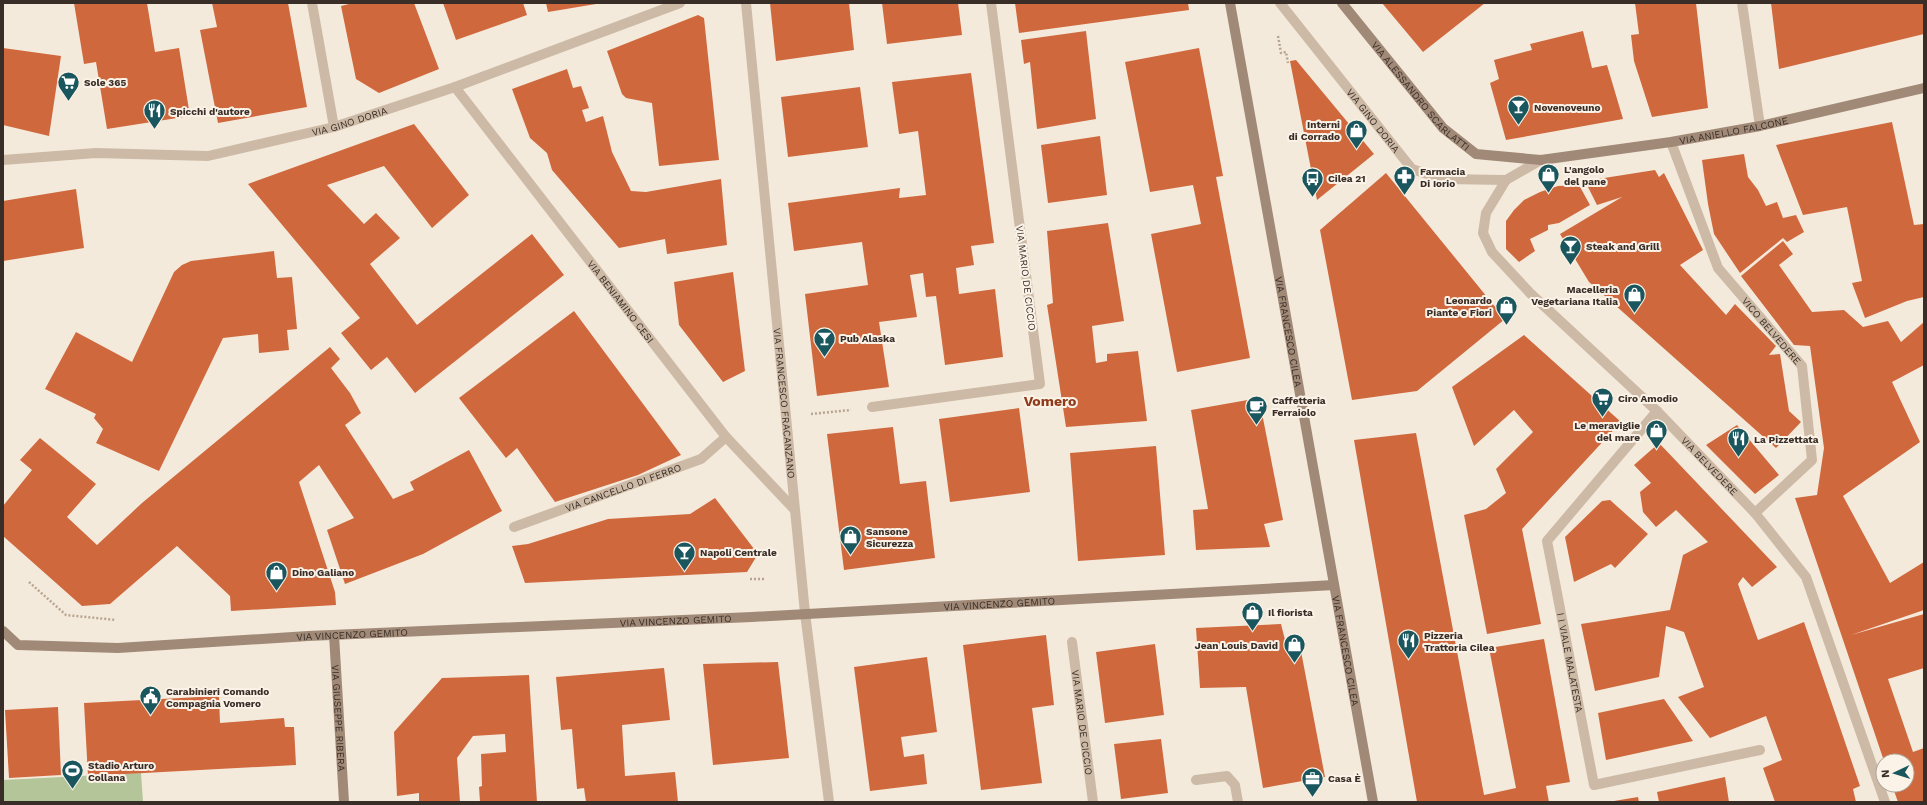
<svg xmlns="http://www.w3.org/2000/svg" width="1927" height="805" viewBox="0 0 1927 805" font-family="'Work Sans',sans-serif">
	<rect width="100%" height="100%" fill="#f4eadb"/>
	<path fill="#b4c59a" d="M141,773L143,802H3V780Z"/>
	<path fill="#d0683d" d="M74,3H147L155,52L179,48L190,116L107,129L96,62L84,64Z
		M212,3H288L307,107L218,123L200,30L217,27Z
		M353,3H414L439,69L379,93L356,79L341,6Z
		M443,3H523L527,15L456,40Z
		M546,3H596V4L548,12Z
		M770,3H849L854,50L776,61Z
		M882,3H958L962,35L887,44Z
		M1015,3H1188L1189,10L1019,33Z
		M1382,3H1485L1423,52Z
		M1635,3H1696L1708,108L1652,117L1634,61L1631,35L1639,34Z
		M1771,3H1924V34L1779,69Z
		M698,15L704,18L719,160L659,166L652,103L626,98L622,94L607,51Z
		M1086,31L1096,119L1037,129L1030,62L1024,64L1021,40Z
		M1583,31L1592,68L1607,65L1623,119L1506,140L1490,83L1499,79L1494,60L1532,50L1530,44Z
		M3,48L61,56L49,136L3,125Z
		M1199,48L1223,176L1216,177L1250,358L1177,372L1151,234L1201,224L1193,185L1150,192L1125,62Z
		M1296,60L1374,154L1317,200L1290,61Z
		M567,69L573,88L581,86L589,108L582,110L586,122L603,116L612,152L631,191L646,192L721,179L727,245L667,254L665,239L619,248L552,170L547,153L530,138L512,89Z
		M971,73L994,243L971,246L974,265L956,268L959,294L995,289L1003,357L945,365L936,296L926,297L923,273L910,275L917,317L879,322L889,387L817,396L805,294L868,285L862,242L794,251L788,203L900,188L899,198L926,195L918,131L899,134L892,82Z
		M860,87L868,147L788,157L781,97Z
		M1892,122L1914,225L1924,224V297L1907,301L1865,318L1852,283L1862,281L1847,207L1803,215L1776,145Z
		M414,124L469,195L432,228L384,166L327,185L364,224L376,213L400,238L370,264L417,325L532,234L564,275L415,393L387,357L371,370L341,333L360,318L248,184Z
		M1100,136L1107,195L1048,203L1041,145Z
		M1744,154L1748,177L1758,190L1766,206L1777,202L1783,218L1796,215L1804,232L1787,242L1783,238L1740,273L1714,234L1708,204L1702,160Z
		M1655,170L1659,177L1664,173L1703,250L1680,265L1726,315L1735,304L1776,346L1769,355L1780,354L1789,411L1801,422L1776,448L1589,282L1560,234L1622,197L1597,205L1585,181Z
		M1386,173L1505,319L1417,391L1352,400L1320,230Z
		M1579,185L1590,205L1559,223L1548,225V230L1530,239L1535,251L1519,262L1506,249V221L1514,210L1524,200L1540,192L1558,186Z
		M76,189L84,248L3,261V201Z
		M1108,223L1124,321L1092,326L1096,363L1107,361V354L1138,351L1147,421L1066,427L1047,305L1053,303L1047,231Z
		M1783,241L1793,254L1779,265L1812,312L1844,310L1863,327L1888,321L1901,342L1924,322V365L1892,382L1920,442L1843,496L1890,583L1924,562V610L1851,635L1924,614V668L1888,679L1913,752L1924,748V802H1898L1892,785H1907V761H1884L1795,498L1817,495L1824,448L1810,346L1794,345L1741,276Z
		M274,251L277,278L292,277L297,329L287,330L289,350L259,353L258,334L223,338L159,471L96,443L103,429L94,418L96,414L45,389L76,332L132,362L174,272L182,265L191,261Z
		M733,272L745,371L723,382L679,325L674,282Z
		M574,311L681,455L638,475L555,502L517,448L506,458L459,398Z
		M1524,335L1621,422L1522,529L1541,624L1487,634L1464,515L1486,509L1506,493L1496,469L1533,432L1514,410L1474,446L1452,387Z
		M330,347L340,359L331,368L350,393L361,413L345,425L393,499L414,490L410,482L469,450L502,511L423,554L345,584L327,530L354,518L319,465L299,482L335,592L336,605L231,611L230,596L177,546L110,604L82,606L3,536V506L32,470L20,460L40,438L96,484L67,517L97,545L142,503Z
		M1259,398L1283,520L1264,524L1270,547L1196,550L1193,510L1208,509L1191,410Z
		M1019,408L1030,492L950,502L939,419Z
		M1737,425L1779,475L1755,494L1706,445Z
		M893,427L900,484L926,481L935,558L844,570L827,434Z
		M1416,433L1484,795L1516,788L1489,648L1544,639L1570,782L1546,786L1549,802H1417L1354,440Z
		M1659,443L1777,567L1752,587L1743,577L1738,584L1758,640L1804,622L1860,786L1853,789L1856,802H1775L1763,768L1782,760L1766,716L1710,738L1678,697L1704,687L1684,632L1666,626L1659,677L1595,691L1581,624L1670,610L1683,555L1708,542L1676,510L1656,527L1643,512L1640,492L1651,483L1634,465Z
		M1156,446L1165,555L1078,561L1070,453Z
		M715,498L758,554L747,572L525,583L512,546L528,544L608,519L690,514Z
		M1610,500L1648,534L1615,568L1611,564L1574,582L1565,537L1602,501Z
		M1281,624L1287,648L1300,646L1325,777L1263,788L1246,687L1200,688L1196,628Z
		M1046,635L1054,705L1032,708L1042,783L981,790L963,645Z
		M1155,644L1164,715L1105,723L1096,652Z
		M927,657L937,732L901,737L904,757L924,754L927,784L870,791L854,667Z
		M778,662L789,758L713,765L703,664Z
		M664,668L670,720L622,725L625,776L675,772L678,802H586L584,788L577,789L572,729L561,730L556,677Z
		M529,675L537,802H480L479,787L482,786L481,754L506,752L505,734L473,736L457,758L460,802H419V793L397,796L394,732L442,678Z
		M219,696L220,723L284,718L285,727H294L296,765L88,776L84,703Z
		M1664,699L1693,741L1606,760L1598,713Z
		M58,707L61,775L9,778L5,710Z
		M1161,739L1168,793L1121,799L1114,744Z
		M1725,777L1729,802H1659L1657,792Z
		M1638,797L1639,802H1614V801Z"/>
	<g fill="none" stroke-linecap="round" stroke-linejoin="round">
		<path stroke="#b9a490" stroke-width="2.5" stroke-dasharray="2 2" stroke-linecap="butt" d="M1278,36L1281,53L1286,52L1288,63
			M811,414L851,410
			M750,579H766
			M29,582L66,615L116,620"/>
		<path stroke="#cdbaa6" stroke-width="10" id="s1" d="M1671,142L1718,268L1802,366L1812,460L1755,513"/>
		<g stroke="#cdbaa6" stroke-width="10">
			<path d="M312,3L334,127"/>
			<path id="s2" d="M746,3L805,613L829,802"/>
			<path id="s3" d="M1280,3L1412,169L1443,179L1506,180L1541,160"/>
			<path d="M1742,3L1760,126"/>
			<path id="s4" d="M455,87L726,437L794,509"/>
			<path id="s5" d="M3,160L96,153L208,156L334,127L455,87L680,3"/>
			<path id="s6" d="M1506,180L1486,213L1483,233L1492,252L1530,293L1657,411L1755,513L1806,577L1885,802"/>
			<path d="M872,407L1040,384L991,3"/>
			<path id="s7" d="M1657,411L1547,541L1594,785L1760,750"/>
			<path id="s8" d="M514,527L701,459L726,437"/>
			<path id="s9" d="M1072,642L1093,802"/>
			<path d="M1196,780L1227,776L1235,785L1238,802"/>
		</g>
		<g stroke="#a18977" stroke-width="10">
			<path id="s10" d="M1230,3L1373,802"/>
			<path id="s11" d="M1342,3L1443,128L1476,154L1541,160L1671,142L1760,126L1924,88"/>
			<path id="s12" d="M3,631L18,645L118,648L308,636L752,617L1334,585"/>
			<path id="s13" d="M334,635L344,802"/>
		</g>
	</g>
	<defs>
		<symbol id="supermarket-pin" viewBox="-11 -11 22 30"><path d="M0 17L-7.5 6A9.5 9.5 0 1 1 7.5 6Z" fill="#19565e" stroke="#fbf3e8"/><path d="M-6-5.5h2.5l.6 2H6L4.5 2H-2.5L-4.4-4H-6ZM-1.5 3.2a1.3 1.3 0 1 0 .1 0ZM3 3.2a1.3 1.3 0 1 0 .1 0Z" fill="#fff"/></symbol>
		<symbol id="bar-pin" viewBox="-11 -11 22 30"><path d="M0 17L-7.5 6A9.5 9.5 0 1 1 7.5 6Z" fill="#19565e" stroke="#fbf3e8"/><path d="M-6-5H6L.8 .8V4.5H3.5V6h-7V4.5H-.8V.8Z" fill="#fff"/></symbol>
		<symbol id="restaurant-pin" viewBox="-11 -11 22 30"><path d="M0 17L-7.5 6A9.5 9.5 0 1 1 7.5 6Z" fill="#19565e" stroke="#fbf3e8"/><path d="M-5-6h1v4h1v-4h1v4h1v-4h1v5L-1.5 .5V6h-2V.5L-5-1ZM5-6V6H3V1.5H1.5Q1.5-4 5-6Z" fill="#fff"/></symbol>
		<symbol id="shop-pin" viewBox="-11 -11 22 30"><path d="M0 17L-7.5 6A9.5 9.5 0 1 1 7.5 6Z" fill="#19565e" stroke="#fbf3e8"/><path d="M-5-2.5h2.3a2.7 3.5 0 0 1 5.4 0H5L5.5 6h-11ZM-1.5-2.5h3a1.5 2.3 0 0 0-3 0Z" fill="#fff"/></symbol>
		<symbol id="pharmacy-pin" viewBox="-11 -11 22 30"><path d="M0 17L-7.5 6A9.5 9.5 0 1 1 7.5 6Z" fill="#19565e" stroke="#fbf3e8"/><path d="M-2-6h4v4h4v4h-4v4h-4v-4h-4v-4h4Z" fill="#fff"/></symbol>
		<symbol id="bus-pin" viewBox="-11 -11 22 30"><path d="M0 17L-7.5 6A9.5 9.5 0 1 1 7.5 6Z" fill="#19565e" stroke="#fbf3e8"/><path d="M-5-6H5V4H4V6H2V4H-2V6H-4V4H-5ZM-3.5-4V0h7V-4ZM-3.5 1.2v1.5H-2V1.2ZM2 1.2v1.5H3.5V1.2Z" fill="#fff"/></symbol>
		<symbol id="cafe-pin" viewBox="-11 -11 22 30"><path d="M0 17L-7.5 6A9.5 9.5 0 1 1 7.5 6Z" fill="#19565e" stroke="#fbf3e8"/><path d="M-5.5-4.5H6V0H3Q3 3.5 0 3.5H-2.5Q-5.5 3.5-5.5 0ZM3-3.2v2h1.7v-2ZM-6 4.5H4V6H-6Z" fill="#fff"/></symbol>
		<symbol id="civic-pin" viewBox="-11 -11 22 30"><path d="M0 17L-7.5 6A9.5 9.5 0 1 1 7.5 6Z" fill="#19565e" stroke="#fbf3e8"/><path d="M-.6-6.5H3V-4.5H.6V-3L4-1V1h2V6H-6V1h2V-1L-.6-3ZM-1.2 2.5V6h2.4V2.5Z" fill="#fff"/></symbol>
		<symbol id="stadium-pin" viewBox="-11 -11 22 30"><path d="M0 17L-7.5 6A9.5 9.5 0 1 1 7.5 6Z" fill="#19565e" stroke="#fbf3e8"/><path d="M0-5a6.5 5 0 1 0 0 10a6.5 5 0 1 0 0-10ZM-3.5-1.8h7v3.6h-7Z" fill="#fff"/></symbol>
		<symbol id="office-pin" viewBox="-11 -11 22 30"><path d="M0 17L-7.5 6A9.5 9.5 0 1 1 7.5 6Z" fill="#19565e" stroke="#fbf3e8"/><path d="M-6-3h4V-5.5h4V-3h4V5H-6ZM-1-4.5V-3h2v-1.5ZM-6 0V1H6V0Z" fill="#fff"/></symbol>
	</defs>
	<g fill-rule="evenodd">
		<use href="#supermarket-pin" x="56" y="70" width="25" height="34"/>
		<use href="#bar-pin" x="1506" y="94" width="25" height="34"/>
		<use href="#restaurant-pin" x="142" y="98" width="25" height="34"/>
		<use href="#shop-pin" x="1344" y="118" width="25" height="34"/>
		<use href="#shop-pin" x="1536" y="162" width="25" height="34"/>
		<use href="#pharmacy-pin" x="1392" y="164" width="25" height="34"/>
		<use href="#bus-pin" x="1300" y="166" width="25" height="34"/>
		<use href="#bar-pin" x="1558" y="234" width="25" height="34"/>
		<use href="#shop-pin" x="1622" y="282" width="25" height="34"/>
		<use href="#shop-pin" x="1494" y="294" width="25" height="34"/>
		<use href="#bar-pin" x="812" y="326" width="25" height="34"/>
		<use href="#supermarket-pin" x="1590" y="386" width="25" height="34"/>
		<use href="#cafe-pin" x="1244" y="394" width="25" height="34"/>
		<use href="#shop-pin" x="1644" y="418" width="25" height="34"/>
		<use href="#restaurant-pin" x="1726" y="426" width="25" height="34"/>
		<use href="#shop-pin" x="838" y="524" width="25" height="34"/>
		<use href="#bar-pin" x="672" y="540" width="25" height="34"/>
		<use href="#shop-pin" x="264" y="560" width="25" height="34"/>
		<use href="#shop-pin" x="1240" y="600" width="25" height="34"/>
		<use href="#restaurant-pin" x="1396" y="628" width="25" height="34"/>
		<use href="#shop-pin" x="1282" y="632" width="25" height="34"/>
		<use href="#civic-pin" x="138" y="684" width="25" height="34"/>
		<use href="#stadium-pin" x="60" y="758" width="25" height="34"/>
		<use href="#office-pin" x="1300" y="766" width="25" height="34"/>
	</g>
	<g text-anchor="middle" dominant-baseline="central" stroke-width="4" stroke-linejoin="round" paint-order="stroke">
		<g font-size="10" font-weight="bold" fill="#392e27" stroke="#fbf3e8" text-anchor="start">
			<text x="84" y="82">Sole 365</text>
			<text x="1534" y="107">Novenoveuno</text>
			<text x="170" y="111">Spicchi d'autore</text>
			<text x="1340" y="124" text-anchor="end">Interni<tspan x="1340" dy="12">di Corrado</tspan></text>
			<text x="1564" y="169">L'angolo<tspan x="1564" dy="12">del pane</tspan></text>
			<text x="1420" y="171">Farmacia<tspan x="1420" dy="12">Di Iorio</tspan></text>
			<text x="1328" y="178">Cilea 21</text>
			<text x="1586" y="246">Steak and Grill</text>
			<text x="1618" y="289" text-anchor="end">Macelleria<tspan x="1618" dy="12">Vegetariana Italia</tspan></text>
			<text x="1492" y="300" text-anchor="end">Leonardo<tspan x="1492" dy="12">Piante e Fiori</tspan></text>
			<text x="840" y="338">Pub Alaska</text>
			<text x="1618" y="398">Ciro Amodio</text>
			<text x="1272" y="400">Caffetteria<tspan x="1272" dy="12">Ferraiolo</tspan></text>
			<text x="1640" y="425" text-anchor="end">Le meraviglie<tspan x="1640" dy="12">del mare</tspan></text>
			<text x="1754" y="439">La Pizzettata</text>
			<text x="866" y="531">Sansone<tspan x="866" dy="12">Sicurezza</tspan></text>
			<text x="700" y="552">Napoli Centrale</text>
			<text x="292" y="572">Dino Galiano</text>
			<text x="1268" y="612">Il fiorista</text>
			<text x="1424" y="635">Pizzeria<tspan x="1424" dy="12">Trattoria Cilea</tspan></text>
			<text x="1278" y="645" text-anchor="end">Jean Louis David</text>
			<text x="166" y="691">Carabinieri Comando<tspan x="166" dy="12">Compagnia Vomero</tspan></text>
			<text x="88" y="765">Stadio Arturo<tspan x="88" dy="12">Collana</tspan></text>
			<text x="1328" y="778">Casa È</text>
		</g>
		<g font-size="10" fill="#392e27" stroke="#fbf3e8">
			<text stroke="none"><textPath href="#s11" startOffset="122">VIA ALESSANDRO SCARLATTI</textPath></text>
			<text stroke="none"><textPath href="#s3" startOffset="150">VIA GINO DORIA</textPath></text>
			<text stroke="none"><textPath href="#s5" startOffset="351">VIA GINO DORIA</textPath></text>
			<text stroke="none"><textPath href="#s11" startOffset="463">VIA ANIELLO FALCONE</textPath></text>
			<text transform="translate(1026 278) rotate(83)">VIA MARIO DE CICCIO</text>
			<text stroke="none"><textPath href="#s4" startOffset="271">VIA BENIAMINO CESI</textPath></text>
			<text stroke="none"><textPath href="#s1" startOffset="217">VICO BELVEDERE</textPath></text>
			<text stroke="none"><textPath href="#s10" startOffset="334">VIA FRANCESCO CILEA</textPath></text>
			<text stroke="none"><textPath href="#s2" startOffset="402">VIA FRANCESCO FRACANZANO</textPath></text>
			<text stroke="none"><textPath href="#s6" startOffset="385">VIA BELVEDERE</textPath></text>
			<text stroke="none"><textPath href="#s8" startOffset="116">VIA CANCELLO DI FERRO</textPath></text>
			<text stroke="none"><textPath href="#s12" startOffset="1003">VIA VINCENZO GEMITO</textPath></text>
			<text stroke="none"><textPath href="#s12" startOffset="679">VIA VINCENZO GEMITO</textPath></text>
			<text stroke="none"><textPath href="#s12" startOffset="355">VIA VINCENZO GEMITO</textPath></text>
			<text stroke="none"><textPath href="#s10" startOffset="658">VIA FRANCESCO CILEA</textPath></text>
			<text stroke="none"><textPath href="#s7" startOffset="294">I I VIALE MALATESTA</textPath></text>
			<text stroke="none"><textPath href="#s13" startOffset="83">VIA GIUSEPPE RIBERA</textPath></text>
			<text stroke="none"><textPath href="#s9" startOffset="81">VIA MARIO DE CICCIO</textPath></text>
		</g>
		<g font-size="14" font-weight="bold" fill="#8f3b19" stroke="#fbf3e8">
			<text x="1050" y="401">Vomero</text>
		</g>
	</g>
	<rect width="1927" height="805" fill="none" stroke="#392e27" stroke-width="8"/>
	<g transform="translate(1895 773) rotate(266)"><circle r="19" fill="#fbf3e8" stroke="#ada49b"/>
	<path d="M0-3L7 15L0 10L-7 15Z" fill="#19565e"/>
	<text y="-6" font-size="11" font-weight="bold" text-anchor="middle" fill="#392e27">N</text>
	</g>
</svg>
